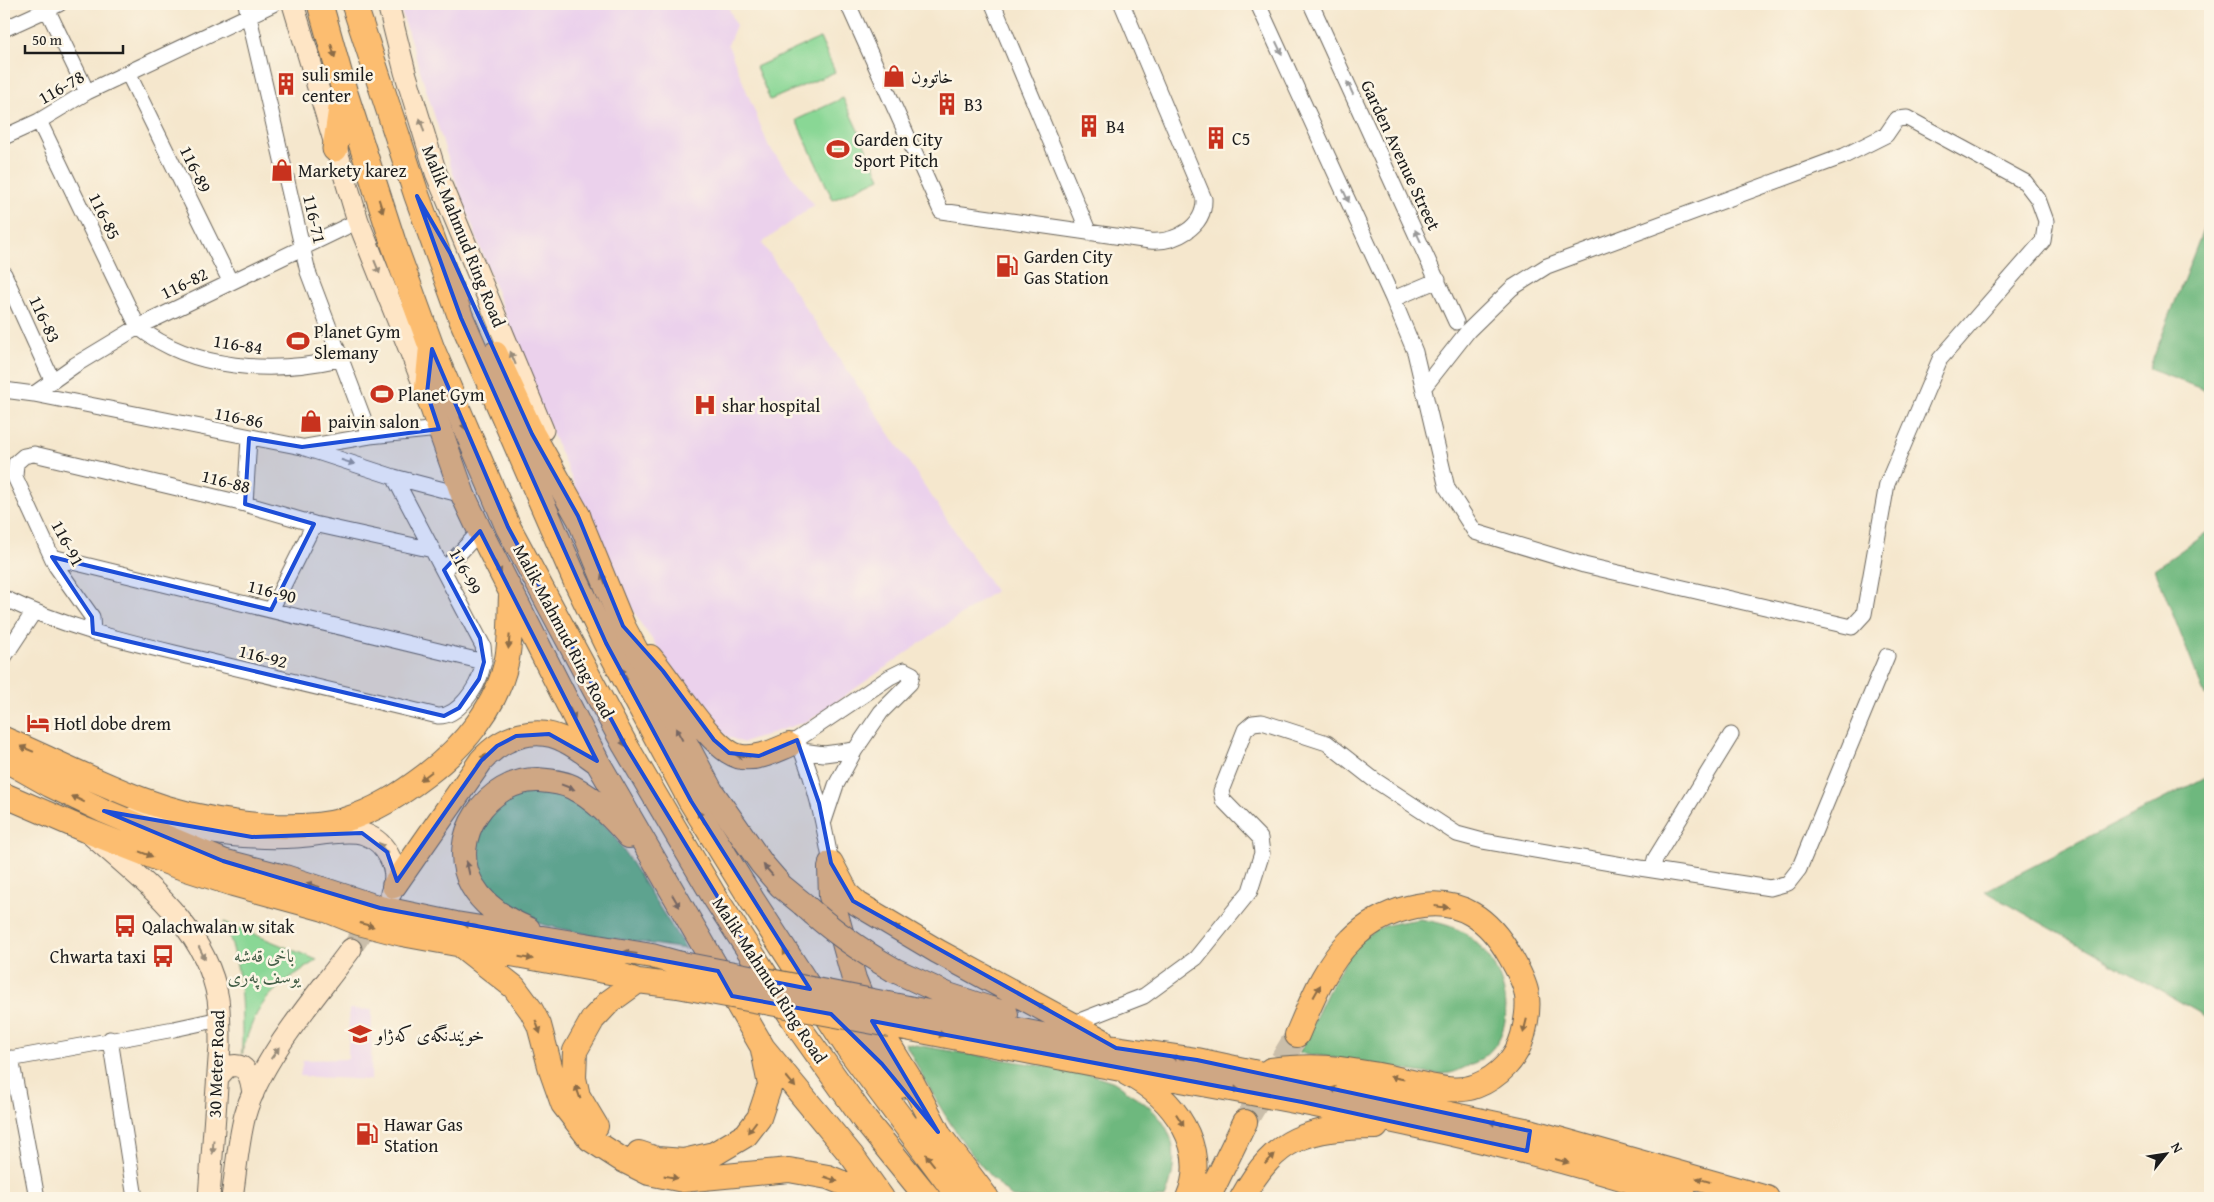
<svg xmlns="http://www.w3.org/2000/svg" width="2214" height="1202" viewBox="0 0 2214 1202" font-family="'Gentium Book Plus',Amiri,serif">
	<rect width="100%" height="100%" fill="#fcf5e5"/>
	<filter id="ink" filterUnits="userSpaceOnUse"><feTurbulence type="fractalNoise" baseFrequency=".02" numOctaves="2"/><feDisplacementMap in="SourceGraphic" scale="10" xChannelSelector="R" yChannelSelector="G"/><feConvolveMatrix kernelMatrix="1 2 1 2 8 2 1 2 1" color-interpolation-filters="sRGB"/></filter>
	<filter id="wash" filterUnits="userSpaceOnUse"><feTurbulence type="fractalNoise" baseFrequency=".0096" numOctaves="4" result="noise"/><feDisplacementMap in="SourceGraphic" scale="20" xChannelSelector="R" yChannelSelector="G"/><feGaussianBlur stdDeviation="1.12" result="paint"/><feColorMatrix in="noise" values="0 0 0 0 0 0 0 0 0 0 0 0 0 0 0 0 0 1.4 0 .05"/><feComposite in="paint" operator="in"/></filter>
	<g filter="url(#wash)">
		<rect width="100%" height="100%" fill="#f5e7cd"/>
		<path fill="#ebd1ec" d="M399,4H727L736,25L728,45L769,147L814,205L762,243L995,591L810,720L743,743L718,732L641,624L610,568L526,372L451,168Z
			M290,157L294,181L274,184L270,159Z
			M349,1009L372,1010L371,1080L300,1076L303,1060L348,1059Z"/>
		<path fill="#89d795" stroke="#527a58" d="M820,38L835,72L770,100L756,67Z
			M843,98L880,178L833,200L796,120Z
			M224,922L317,960C272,989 256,1000 242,1054C242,1005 243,968 224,922Z"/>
		<path fill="#6eb87e" stroke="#456a4d" d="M2210,212V392L2149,369Z
			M2210,530V695L2205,696L2155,569Z
			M2210,775V1015L2205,1016L1985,891Z
			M536,789L572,798L611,831L686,949L591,935L544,925L521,917L497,899L479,877L474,854L478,831L502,799Z
			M1420,919C1436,922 1457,926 1470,937C1511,970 1525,1042 1468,1066C1463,1068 1456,1072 1450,1073C1432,1077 1398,1068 1378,1065C1352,1060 1325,1057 1299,1053C1315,1021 1341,954 1369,934C1384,923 1403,922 1420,919Z
			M905,1043C949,1051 994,1058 1038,1065C1061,1069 1087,1072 1109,1080C1117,1082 1124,1090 1131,1094C1174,1120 1183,1152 1165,1198H1013C965,1157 934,1098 905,1043Z"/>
	</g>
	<g filter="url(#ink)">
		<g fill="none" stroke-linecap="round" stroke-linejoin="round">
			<path stroke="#cabeaa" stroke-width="21" stroke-dasharray="21 11" stroke-linecap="butt" d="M351,949L377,912"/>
			<path stroke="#cabeaa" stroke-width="24" stroke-dasharray="24 12" stroke-linecap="butt" d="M1245,1122L1297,1035"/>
			<defs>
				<path id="minor" d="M246,4L308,272L370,436
					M848,4L941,211L1150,241C1175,243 1205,227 1204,199L1122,4
					M993,4L1089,233
					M1258,4L1393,299L1415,352L1447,488L1475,532L1584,565L1852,627L1864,614L1887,484L1940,359L2043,241L2046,221L2038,199L2025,182L1907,118L1897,119L1886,135L1844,156L1547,266L1512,288L1468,331L1424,387
					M1311,4L1456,322
					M47,9L87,92
					M4,29L59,4
					M128,73L230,281
					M39,121L138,327C194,371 273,374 340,359
					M4,137L39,121L87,92L273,4
					M4,274L52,380
					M1393,299L1438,280
					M4,390L34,394L302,447L394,477L463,495
					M34,394L75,365L138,327L358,221
					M306,447L370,436L439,429
					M245,504L249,438
					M52,557L484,662
					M444,570L480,531
					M4,598C65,628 130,642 195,658C276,678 357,697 438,716C458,717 478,687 482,669C485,661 484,654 483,646L394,477
					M271,610L314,524
					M93,633L92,617L56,566L15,477L16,463L24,456L34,454L245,504L314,524L433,550
					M4,657L33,613
					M797,740C815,780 823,820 831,863
					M789,745L890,677L904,670L912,674L910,683L881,712L855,750L836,785L824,821
					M802,751L824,754L855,750
					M1653,870L1655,859L1731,735
					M1072,1024L1144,996L1196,958L1250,891L1262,853L1260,838L1223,800L1221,791L1245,730L1253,723L1262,722L1327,743L1373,779L1457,834L1483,841L1640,868L1770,888L1788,883L1799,869L1887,656
					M110,1039L135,1198
					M11,1058L37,1198
					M4,1060L174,1029L220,1019"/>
				<path id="secondary" d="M293,4L358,221L427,393
					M388,4L405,72L436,173L543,430
					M134,817C174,825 214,836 254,837C268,838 282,838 296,837C315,836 347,828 364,834C387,842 402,871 391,893
					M89,833C140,879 206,926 218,999C220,1014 220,1029 220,1045L209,1198
					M218,1077L227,1067C247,1061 251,1077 253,1094
					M232,1198C236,1171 238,1142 245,1115C261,1058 316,997 351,949"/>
				<path id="primary" d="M427,393L463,495L480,531L597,761L763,1048L852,1156L882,1198
					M578,516L623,626L711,791L762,864L781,886L803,904
					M650,657C671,680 713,754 742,757C759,759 774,751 789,745
					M4,739C50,759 96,782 143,800C198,821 286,835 344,820C375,811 401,794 426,775C463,747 498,706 507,659C511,638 510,616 511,595
					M4,759L50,785L104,811L223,861L285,877L380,908L456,924L652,956L677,963
					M4,795L85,830L174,865L233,884L324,909L359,923L402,934L615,973L638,981L678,986
					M831,863L848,895L858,904L937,951L1101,1040
					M830,868L831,896L854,979L866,1008L912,1082L938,1132
					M394,886L481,761C502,737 536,724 566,741C576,746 586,754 596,761
					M528,929C506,920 484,906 472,885C446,838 488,779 538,780C549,781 562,782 572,787C595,799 612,817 629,836
					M463,947L514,987L531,1010L539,1025L551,1070L563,1104L590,1139L621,1159L649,1173L683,1180L789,1170L828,1177L860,1190L873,1198
					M894,970L948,995L1006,1014
					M893,1005L1082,1043L1197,1060L1530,1131L1767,1198
					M834,1016L882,1064L901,1086
					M890,1025C976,1041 1061,1058 1147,1074C1328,1106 1511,1140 1685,1198
					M1271,1070C1294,1067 1315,1066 1339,1069C1360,1072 1381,1075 1402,1080C1426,1084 1453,1095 1476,1086C1499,1077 1517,1058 1523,1035C1532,999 1528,987 1510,956C1501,940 1489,924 1472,914C1435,892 1379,911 1351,940C1325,965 1311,1003 1297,1035
					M1128,1074C1173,1097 1210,1147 1188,1198
					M928,1120L987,1198
					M596,1126L578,1096L574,1078L575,1051L593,1019L609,1002L638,981
					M639,1153L657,1159L684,1161L714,1154L746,1135L759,1118L770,1085L763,1050
					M1208,1198L1245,1122
					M1242,1198C1276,1136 1308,1128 1376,1127"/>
				<path id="trunk" d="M320,4L344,90L393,242L432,349L508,527L625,745L714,896L802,1032L864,1119L928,1198
					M354,4L417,196L461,318L575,579L606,643L691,801L752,900L849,1049L960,1198
					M335,149L343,95
					M495,354L532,434L578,516
					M427,393L431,352"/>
			</defs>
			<use href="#minor" stroke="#68635a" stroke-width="17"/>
			<use href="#secondary" stroke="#68635a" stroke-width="23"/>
			<use href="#primary" stroke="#68635a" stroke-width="26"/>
			<use href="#trunk" stroke="#68635a" stroke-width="27"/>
			<use href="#minor" stroke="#fff" stroke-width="15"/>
			<use href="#secondary" stroke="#fee5c5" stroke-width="21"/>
			<use href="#primary" stroke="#fcbd6f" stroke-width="24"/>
			<use href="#trunk" stroke="#fcbd6f" stroke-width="25"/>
			<defs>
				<path id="primary-bridge" d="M803,904C831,930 861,951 894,970
					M677,963L893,1005
					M678,986L890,1025"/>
			</defs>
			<use href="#primary-bridge" stroke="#68635a" stroke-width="26" stroke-linecap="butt"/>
			<use href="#primary-bridge" stroke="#fcbd6f" stroke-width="24"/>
		</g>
		<defs><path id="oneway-solid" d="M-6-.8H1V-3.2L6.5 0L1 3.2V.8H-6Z" transform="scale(1.25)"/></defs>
		<g fill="#999">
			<use href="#oneway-solid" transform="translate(1279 48) rotate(65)"/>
			<use href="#oneway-solid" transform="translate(1350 88) rotate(-115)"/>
			<use href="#oneway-solid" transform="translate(1346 196) rotate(65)"/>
			<use href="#oneway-solid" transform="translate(1418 236) rotate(-115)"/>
			<use href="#oneway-solid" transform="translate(348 462) rotate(18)"/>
		</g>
		<g fill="#8c6c46">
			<use href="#oneway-solid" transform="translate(333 51) rotate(75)"/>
			<use href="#oneway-solid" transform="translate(381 206) rotate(72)"/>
			<use href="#oneway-solid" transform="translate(463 423) rotate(67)"/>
			<use href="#oneway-solid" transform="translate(498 568) rotate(63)"/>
			<use href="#oneway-solid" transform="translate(604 580) rotate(-112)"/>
			<use href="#oneway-solid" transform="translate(509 642) rotate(95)"/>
			<use href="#oneway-solid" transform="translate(624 674) rotate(-119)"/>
			<use href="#oneway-solid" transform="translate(572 713) rotate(63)"/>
			<use href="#oneway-solid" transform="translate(679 734) rotate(-118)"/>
			<use href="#oneway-solid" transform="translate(622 740) rotate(61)"/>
			<use href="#oneway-solid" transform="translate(27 749) rotate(-157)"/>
			<use href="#oneway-solid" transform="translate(743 756) rotate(-174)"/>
			<use href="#oneway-solid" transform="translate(482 760) rotate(-52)"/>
			<use href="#oneway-solid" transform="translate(426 776) rotate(143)"/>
			<use href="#oneway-solid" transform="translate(568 787) rotate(21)"/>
			<use href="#oneway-solid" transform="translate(78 799) rotate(-154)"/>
			<use href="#oneway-solid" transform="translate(701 817) rotate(-121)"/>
			<use href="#oneway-solid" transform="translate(146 854) rotate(21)"/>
			<use href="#oneway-solid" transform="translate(468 868) rotate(-103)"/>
			<use href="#oneway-solid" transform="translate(768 870) rotate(-131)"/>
			<use href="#oneway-solid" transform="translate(313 885) rotate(-163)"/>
			<use href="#oneway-solid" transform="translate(676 901) rotate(60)"/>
			<use href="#oneway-solid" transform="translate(1442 907) rotate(7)"/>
			<use href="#oneway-solid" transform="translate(367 925) rotate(15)"/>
			<use href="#oneway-solid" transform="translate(470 925) rotate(-172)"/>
			<use href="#oneway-solid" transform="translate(900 929) rotate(-150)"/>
			<use href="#oneway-solid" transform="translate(630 953) rotate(-172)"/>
			<use href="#oneway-solid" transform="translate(787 955) rotate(-123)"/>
			<use href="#oneway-solid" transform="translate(526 958) rotate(9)"/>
			<use href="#oneway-solid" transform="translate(1317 991) rotate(-61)"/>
			<use href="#oneway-solid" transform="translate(1043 1007) rotate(-152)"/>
			<use href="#oneway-solid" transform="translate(1525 1026) rotate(104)"/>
			<use href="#oneway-solid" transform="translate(538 1027) rotate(70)"/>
			<use href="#oneway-solid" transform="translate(938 1034) rotate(11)"/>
			<use href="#oneway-solid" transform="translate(1178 1058) rotate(-171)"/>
			<use href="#oneway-solid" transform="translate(1397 1078) rotate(-169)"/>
			<use href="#oneway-solid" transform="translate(791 1082) rotate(50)"/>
			<use href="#oneway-solid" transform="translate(1233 1089) rotate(10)"/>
			<use href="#oneway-solid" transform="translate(1337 1090) rotate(-168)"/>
			<use href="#oneway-solid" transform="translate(578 1092) rotate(-109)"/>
			<use href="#oneway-solid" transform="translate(1180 1120) rotate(58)"/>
			<use href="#oneway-solid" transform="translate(1496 1123) rotate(-168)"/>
			<use href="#oneway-solid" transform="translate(752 1127) rotate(127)"/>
			<use href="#oneway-solid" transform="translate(1270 1159) rotate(-45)"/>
			<use href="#oneway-solid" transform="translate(930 1160) rotate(-128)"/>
			<use href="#oneway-solid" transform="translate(1562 1161) rotate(16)"/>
			<use href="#oneway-solid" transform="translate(671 1177) rotate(11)"/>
			<use href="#oneway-solid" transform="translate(831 1179) rotate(19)"/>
			<use href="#oneway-solid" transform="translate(1703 1180) rotate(-164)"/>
		</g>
		<g fill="#988b79">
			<use href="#oneway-solid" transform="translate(422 125) rotate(-107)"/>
			<use href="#oneway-solid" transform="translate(377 267) rotate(68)"/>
			<use href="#oneway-solid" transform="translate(513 358) rotate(-112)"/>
			<use href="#oneway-solid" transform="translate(383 848) rotate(-130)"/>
			<use href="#oneway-solid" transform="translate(202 953) rotate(63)"/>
			<use href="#oneway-solid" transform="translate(275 1053) rotate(-55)"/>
			<use href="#oneway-solid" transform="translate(213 1147) rotate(94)"/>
		</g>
	</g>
	<path fill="#1d4ed8" fill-opacity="0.2" stroke="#1d4ed8" stroke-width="4" stroke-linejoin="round" d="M417,196L450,253L532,434L578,516L623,626L663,671L714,740L729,753L759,756L797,740L819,803L831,863L853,901L1116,1048L1197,1060L1530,1131L1527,1151L1302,1102L872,1021L938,1132L882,1064L831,1014L732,996L718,971L380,908L223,861L104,811L252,837L362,833L387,852L397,881L481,761L497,746L516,736L549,734L597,761L480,531L444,570L480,638L484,662L479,679L459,708L444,716L93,633L92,617L52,557L271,610L314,524L245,504L249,438L302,447L439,429L427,393L432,349L508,527L625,745L769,981L810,989L691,801L606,643L461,318Z"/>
	<defs>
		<symbol id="shop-bare" viewBox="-9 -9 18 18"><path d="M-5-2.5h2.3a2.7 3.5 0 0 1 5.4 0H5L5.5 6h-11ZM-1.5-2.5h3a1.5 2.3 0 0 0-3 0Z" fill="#c8321e" stroke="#fcf5e5" stroke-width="2.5" paint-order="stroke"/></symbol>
		<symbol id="building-bare" viewBox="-9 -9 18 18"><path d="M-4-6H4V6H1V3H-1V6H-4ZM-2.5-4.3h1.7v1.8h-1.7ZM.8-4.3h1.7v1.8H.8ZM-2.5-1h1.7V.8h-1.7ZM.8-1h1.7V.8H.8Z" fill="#c8321e" stroke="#fcf5e5" stroke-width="2.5" paint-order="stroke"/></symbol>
		<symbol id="stadium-bare" viewBox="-9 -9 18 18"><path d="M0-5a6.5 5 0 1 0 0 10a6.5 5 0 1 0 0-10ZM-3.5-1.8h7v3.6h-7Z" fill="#c8321e" stroke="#fcf5e5" stroke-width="2.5" paint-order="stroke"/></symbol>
		<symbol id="fuel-bare" viewBox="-9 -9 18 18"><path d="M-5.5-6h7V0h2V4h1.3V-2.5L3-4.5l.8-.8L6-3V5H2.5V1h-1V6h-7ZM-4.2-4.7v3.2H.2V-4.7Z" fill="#c8321e" stroke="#fcf5e5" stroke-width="2.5" paint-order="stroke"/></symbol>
		<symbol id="hospital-bare" viewBox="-9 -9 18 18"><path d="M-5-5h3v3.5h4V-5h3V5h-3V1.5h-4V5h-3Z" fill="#c8321e" stroke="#fcf5e5" stroke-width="2.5" paint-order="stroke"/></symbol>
		<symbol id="hotel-bare" viewBox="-9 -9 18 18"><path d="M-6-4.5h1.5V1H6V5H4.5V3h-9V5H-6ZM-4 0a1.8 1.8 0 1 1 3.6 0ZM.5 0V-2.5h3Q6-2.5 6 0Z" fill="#c8321e" stroke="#fcf5e5" stroke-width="2.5" paint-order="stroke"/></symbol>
		<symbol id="bus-bare" viewBox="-9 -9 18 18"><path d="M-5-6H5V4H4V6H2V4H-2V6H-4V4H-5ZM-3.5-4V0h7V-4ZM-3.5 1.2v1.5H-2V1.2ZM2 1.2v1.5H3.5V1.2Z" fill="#c8321e" stroke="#fcf5e5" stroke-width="2.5" paint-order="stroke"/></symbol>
		<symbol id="school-bare" viewBox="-9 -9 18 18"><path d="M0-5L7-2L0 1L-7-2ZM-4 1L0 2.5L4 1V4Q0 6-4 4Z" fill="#c8321e" stroke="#fcf5e5" stroke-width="2.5" paint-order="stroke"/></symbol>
	</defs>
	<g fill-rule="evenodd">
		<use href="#shop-bare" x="878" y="60" width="32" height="32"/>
		<use href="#building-bare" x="270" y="68" width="32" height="32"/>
		<use href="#building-bare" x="931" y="88" width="32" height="32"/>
		<use href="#building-bare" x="1073" y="110" width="32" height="32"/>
		<use href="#building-bare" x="1200" y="122" width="32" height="32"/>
		<use href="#stadium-bare" x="822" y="133" width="32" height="32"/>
		<use href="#shop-bare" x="266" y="154" width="32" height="32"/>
		<use href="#fuel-bare" x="991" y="250" width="32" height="32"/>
		<use href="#stadium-bare" x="282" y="325" width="32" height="32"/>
		<use href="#stadium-bare" x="366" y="378" width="32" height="32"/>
		<use href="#hospital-bare" x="689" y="389" width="32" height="32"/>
		<use href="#shop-bare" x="295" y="405" width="32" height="32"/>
		<use href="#hotel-bare" x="22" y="707" width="32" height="32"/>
		<use href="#bus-bare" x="109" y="910" width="32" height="32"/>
		<use href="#bus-bare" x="147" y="940" width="32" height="32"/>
		<use href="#school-bare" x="344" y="1018" width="32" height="32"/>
		<use href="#fuel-bare" x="351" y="1118" width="32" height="32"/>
	</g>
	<g text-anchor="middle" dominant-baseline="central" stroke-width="5" stroke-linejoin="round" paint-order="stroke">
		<g font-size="18" fill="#1c1c1c" stroke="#fcf5e5" text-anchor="start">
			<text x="302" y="74">suli smile<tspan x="302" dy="21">center</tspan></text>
			<text x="911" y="76">خاتوون</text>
			<text x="964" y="104">B3</text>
			<text x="1106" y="126">B4</text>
			<text x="1232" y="138">C5</text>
			<text x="854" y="139">Garden City<tspan x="854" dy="21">Sport Pitch</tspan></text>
			<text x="298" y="170">Markety karez</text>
			<text x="1024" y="256">Garden City<tspan x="1024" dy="21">Gas Station</tspan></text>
			<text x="314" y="331">Planet Gym<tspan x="314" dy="21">Slemany</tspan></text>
			<text x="398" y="394">Planet Gym</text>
			<text x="722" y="405">shar hospital</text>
			<text x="328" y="421">paivin salon</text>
			<text x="54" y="723">Hotl dobe drem</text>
			<text x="142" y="926">Qalachwalan w sitak</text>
			<text x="146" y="956" text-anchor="end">Chwarta taxi</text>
			<text x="376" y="1034">خوێندنگەی کەژاو</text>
			<text x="384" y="1124">Hawar Gas<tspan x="384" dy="21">Station</tspan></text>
		</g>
		<g font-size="18" fill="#1c1c1c" stroke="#fcf5e5">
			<text transform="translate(61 87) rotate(-30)">116-78</text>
			<text transform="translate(1401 155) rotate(65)">Garden Avenue Street</text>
			<text transform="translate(196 169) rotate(64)">116-89</text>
			<text transform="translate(105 216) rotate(64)">116-85</text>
			<text transform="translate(315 219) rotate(77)">116-71</text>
			<text transform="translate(464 236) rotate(68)">Malik Mahmud Ring Road</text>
			<text transform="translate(184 283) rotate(-26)">116-82</text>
			<text transform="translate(45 319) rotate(65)">116-83</text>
			<text transform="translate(238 344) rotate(9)">116-84</text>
			<text transform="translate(239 417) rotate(11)">116-86</text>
			<text transform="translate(226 481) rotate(14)">116-88</text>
			<text transform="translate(68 543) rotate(62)">116-91</text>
			<text transform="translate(466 571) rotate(62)">116-99</text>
			<text transform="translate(272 591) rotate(14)">116-90</text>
			<text transform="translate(564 631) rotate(62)">Malik Mahmud Ring Road</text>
			<text transform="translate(263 656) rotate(14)">116-92</text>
			<text transform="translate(770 980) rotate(57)">Malik Mahmud Ring Road</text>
			<text transform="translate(216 1064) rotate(-88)">30 Meter Road</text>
		</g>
		<g font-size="18" fill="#425d46" stroke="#fcf5e5">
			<text x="264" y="955">باخی قەشە<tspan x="264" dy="21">یوسف پەری</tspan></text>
		</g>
	</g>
	<rect width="2214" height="1202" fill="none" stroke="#fcf5e5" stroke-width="20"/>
	<g transform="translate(2166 1154) rotate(60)" stroke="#fcf5e5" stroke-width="4" paint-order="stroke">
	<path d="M0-4L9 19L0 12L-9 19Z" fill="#1c1c1c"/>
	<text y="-8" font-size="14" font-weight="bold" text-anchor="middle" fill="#1c1c1c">N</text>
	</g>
	<path d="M25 45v8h98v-8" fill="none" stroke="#1c1c1c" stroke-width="2.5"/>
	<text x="32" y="45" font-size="15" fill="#1c1c1c" stroke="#fcf5e5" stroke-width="4" paint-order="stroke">50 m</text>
</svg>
